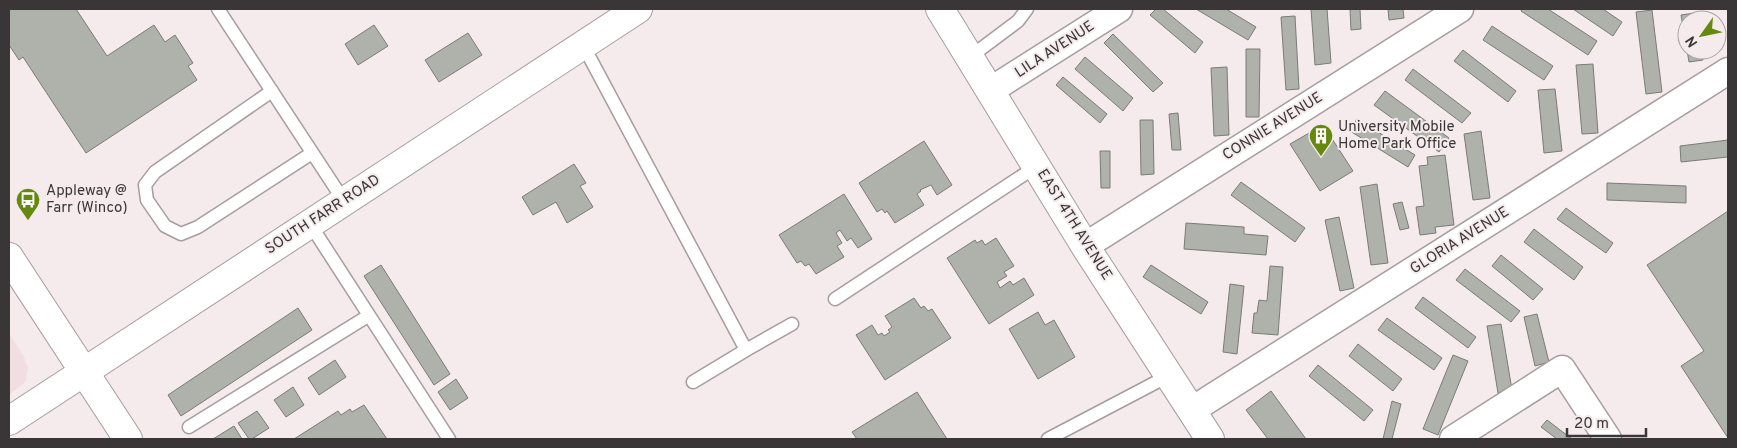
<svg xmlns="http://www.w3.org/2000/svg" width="1737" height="448" viewBox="0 0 1737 448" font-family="Overpass,sans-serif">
	<rect width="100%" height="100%" fill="#f5ebed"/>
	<path fill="#f1dee2" d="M9,333L23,355L28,367L26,380L23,384L9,395Z"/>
	<path fill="#afb2ab" stroke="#797c75" d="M9,9H76L107,56L154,25L165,42L175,35L193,63L188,66L197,80L86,153L23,57L19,60L9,45Z
		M1156,9H1163L1203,42L1195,53L1150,15Z
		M1196,9H1226L1256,27L1248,40Z
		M1311,9H1327L1331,63L1315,65Z
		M1350,9H1360L1361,29L1351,30Z
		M1388,9H1403L1404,18L1389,20Z
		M1522,9H1548L1597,41L1588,55L1521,11Z
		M1573,9H1603L1622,22L1613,36Z
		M1652,10L1662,92L1646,94L1636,12Z
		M1695,13L1696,20H1687V50H1701L1703,60L1689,62L1681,15Z
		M1295,16L1299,89L1286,90L1281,17Z
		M374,25L388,46L358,65L345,44Z
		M1492,26L1553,66L1544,80L1483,40Z
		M468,33L482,55L439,82L425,60Z
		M1113,34L1163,83L1153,92L1104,43Z
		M1246,49H1260L1259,117H1246Z
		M1463,50L1516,91L1508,102L1454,61Z
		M1085,57L1133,98L1123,111L1075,69Z
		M1593,64L1598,133L1582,134L1576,65Z
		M1227,67L1229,135L1214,136L1211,68Z
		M1413,69L1471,113L1462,123L1405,80Z
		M1063,77L1107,114L1100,123L1056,85Z
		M1555,89L1562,151L1544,153L1538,90Z
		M1385,91L1449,138L1439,152L1374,105Z
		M1178,113L1181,150H1172L1169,114Z
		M1357,119L1415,155L1408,167L1350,131Z
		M1140,120H1153L1154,174L1141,175Z
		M1323,125L1353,171L1320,191L1290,144Z
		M1481,131L1490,198L1473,200L1464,134Z
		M1728,140V157L1681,162L1680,146Z
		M924,141L952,185L937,195L931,185L920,190L921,191L917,194L924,205L895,223L887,211L885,213L882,209L877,212L859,183Z
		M1100,151H1110V188H1101Z
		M1445,155L1454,225L1435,227L1436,233L1420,235L1416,207L1424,206L1419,166L1428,165L1427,157Z
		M574,164L586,183L580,186L593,207L567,223L556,202L533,215L522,197Z
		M1241,182L1305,228L1295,242L1231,195Z
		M1607,183L1686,186V203L1607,200Z
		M1377,184L1388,263L1371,265L1360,187Z
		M844,194L872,239L858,248L851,238L847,241L840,230L836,233L842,243L837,246L844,257L816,274L809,264L805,266L801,261L797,263L779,235Z
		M1402,202L1409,228L1400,230L1393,204Z
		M1566,208L1613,243L1606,253L1557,219Z
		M1728,211V438L1681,366L1704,351L1647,265Z
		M1339,217L1354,288L1340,291L1325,220Z
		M1186,223L1244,227V234L1268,236L1266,255L1184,249Z
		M1534,229L1583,267L1574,280L1524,242Z
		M996,238L1014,266L1004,272L1007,276L997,282L1000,288L1010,281L1013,285L1024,278L1034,295L989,324L947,258L975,240L977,243L982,240L985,245Z
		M1501,255L1543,289L1533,300L1492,266Z
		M381,265L450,374L434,385L364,276Z
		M1151,265L1208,302L1201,314L1143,277Z
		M1270,266L1283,267L1278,335L1252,333L1254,313H1257L1259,300L1267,301Z
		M1465,269L1520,311L1511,322L1456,280Z
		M1230,284L1244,286L1237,354L1223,352Z
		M1423,297L1476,337L1468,348L1415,308Z
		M914,298L921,308L924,306L928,311L932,309L951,338L885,380L856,335L872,325L878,335L882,333L884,336L890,332L888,330L892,327L885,316Z
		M298,308L312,330L181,416L168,395Z
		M1038,312L1045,325L1054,320L1075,357L1038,379L1009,329Z
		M1537,314L1549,362L1535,366L1524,317Z
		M1387,318L1442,358L1434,370L1378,330Z
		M1501,324L1512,390L1498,393L1487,326Z
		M1358,344L1402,379L1393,391L1349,356Z
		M1453,355L1468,361L1438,435L1423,429Z
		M335,360L346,377L319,395L308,378Z
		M1318,365L1373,410L1364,421L1309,376Z
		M456,379L468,398L450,410L438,392Z
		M293,387L304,405L286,417L274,400Z
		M1271,391L1306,439H1268L1246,410Z
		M917,392L947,439H857L852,432Z
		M1392,401L1401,404L1392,439H1383Z
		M364,405L387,439H294L338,411L341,415L350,409L352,412Z
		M257,411L269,428L252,439H249L238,423Z
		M1547,420L1572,439H1557L1541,427Z
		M234,426L242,439H213Z"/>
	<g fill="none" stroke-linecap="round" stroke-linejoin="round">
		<defs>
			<path id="lane" d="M218,9L344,201
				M583,45L746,350L693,382
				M970,57L1018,21L1027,9
				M272,91L155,172L145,185L147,200L165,226L181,234L198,227L312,153
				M310,224L449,439
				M835,299L1037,166
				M746,350L792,324
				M189,427L368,316
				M1048,439L1170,375"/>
			<path id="street" d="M991,90L1119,9
				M1085,246L1460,9
				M1192,410L1728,71
				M1453,439L1562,369L1608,439"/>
			<path id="secondary" d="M940,9L1085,246L1210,439
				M9,421L638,9"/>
			<path id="primary" d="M9,257L128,439"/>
		</defs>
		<use href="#lane" stroke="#a69d9f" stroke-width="15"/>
		<use href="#street" stroke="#a69d9f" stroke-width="29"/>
		<use href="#secondary" stroke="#a69d9f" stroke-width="30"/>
		<use href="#primary" stroke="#a69d9f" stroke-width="30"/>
		<use href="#lane" stroke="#fff" stroke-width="12"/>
		<use href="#street" stroke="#fff" stroke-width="26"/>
		<use href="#secondary" stroke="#fff" stroke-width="28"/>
		<use href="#primary" stroke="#fff" stroke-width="28"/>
	</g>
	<defs>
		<symbol id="building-pin" viewBox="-11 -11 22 30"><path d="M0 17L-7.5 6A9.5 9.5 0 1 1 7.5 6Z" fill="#65890e" stroke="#f5ebed"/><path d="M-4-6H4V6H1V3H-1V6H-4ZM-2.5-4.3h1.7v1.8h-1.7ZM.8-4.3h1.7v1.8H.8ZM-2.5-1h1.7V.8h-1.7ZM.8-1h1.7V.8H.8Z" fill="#fff"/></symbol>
		<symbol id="bus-pin" viewBox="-11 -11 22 30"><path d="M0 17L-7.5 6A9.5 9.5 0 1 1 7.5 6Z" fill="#65890e" stroke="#f5ebed"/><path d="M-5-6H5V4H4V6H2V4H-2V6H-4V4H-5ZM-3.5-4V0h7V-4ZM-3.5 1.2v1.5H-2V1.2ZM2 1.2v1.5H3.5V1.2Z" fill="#fff"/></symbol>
	</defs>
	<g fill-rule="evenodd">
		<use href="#building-pin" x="1307" y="122" width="28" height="38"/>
		<use href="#bus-pin" x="14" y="186" width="28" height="38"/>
	</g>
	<g text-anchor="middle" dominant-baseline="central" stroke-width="4" stroke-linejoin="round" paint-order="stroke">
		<g font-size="15" fill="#3a3637" stroke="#f5ebed">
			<text transform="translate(1055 50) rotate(-33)">LILA AVENUE</text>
			<text transform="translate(1273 127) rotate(-32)">CONNIE AVENUE</text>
			<text transform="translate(323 215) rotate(-33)">SOUTH FARR ROAD</text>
			<text transform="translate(1074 225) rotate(58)">EAST 4TH AVENUE</text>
			<text transform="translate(1460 241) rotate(-32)">GLORIA AVENUE</text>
		</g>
		<g font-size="15" fill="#3a3637" stroke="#f5ebed" text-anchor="start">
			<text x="1338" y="127">University Mobile<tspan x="1338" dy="17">Home Park Office</tspan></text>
			<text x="46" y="191">Appleway @<tspan x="46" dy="17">Farr (Winco)</tspan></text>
		</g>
	</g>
	<rect width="1737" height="448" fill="none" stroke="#3a3637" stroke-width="20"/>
	<g transform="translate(1702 35) rotate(237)"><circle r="24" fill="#f5ebed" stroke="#aaa3a4"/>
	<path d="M0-4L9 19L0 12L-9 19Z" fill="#65890e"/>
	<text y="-8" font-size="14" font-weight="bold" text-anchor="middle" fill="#3a3637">N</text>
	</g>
	<path d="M1567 428v8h79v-8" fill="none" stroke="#3a3637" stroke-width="2.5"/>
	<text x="1574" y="428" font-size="15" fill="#3a3637" stroke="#f5ebed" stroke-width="4" paint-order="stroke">20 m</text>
</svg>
